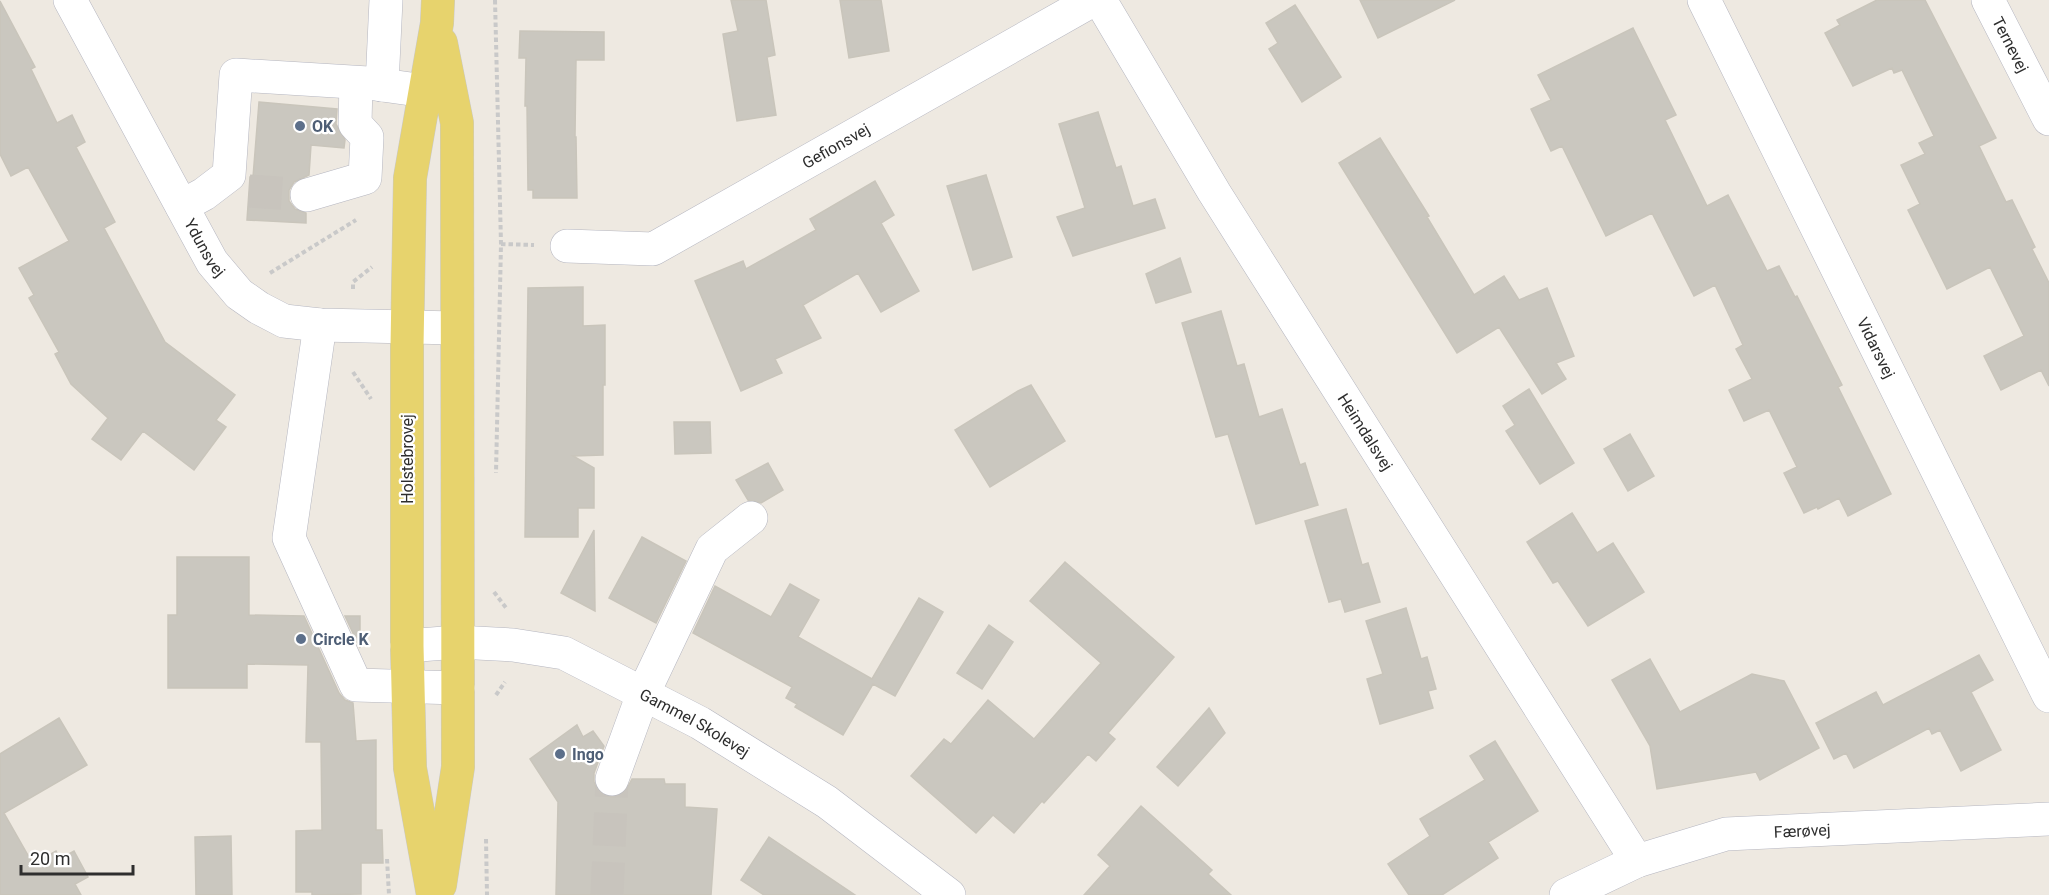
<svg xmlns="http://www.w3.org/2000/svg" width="2049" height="895" viewBox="0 0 2049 895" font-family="Roboto,sans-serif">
	<rect width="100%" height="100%" fill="#eee9e1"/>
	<path fill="#cac7bf" stroke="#c9c5bb" stroke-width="1.5" d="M731,0H766L775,55L767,57L776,115L737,121L723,34L738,31Z
		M840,0H881L889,51L849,58Z
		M1360,0H1455L1378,38Z
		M1877,0H1925L1996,138L1979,146L2006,202L2012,200L2035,247L2032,249L2049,283V386L2041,370L2001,390L1984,356L2024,336L1990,267L1947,289L1908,210L1920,204L1901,165L1925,154L1919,143L1934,136L1902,70L1894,73L1892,68L1853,86L1825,33L1840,25L1837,20Z
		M0,1L35,67L31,69L57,123L72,115L85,142L76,147L115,222L104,228L165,342L235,395L216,420L226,427L194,470L143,431L121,460L92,439L108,418L71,384L55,354L59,352L29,298L34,295L19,268L69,241L28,167L11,176L0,154Z
		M1295,5L1341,77L1302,102L1269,49L1278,43L1266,23Z
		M1633,28L1676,115L1665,120L1707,206L1728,195L1767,271L1779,266L1795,297L1797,296L1842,385L1838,387L1891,494L1848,516L1839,498L1818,509L1817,507L1804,513L1784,473L1797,467L1769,410L1744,421L1729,390L1752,379L1736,349L1743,345L1715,285L1694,296L1652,213L1606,236L1562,146L1551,151L1531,109L1551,100L1538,75Z
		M520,31L604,32V60H576L575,137H576L577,198H533V190H528L527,106H525L526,58H519Z
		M259,102L337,109L336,124L345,140L344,148L311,145L309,175L294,182L289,190V201L295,209L306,213V223L247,220L250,177H253Z
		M1098,112L1116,168L1121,166L1133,206L1155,199L1165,228L1073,256L1057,217L1085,208L1059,124Z
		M1380,138L1429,216L1427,217L1474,295L1504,276L1519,300L1547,288L1574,356L1556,363L1566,379L1542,394L1499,327L1457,353L1339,163Z
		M986,175L1012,257L973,270L947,186Z
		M875,181L894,215L881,223L919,291L881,312L858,273L803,305L821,338L775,359L782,373L741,391L695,281L743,261L746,269L816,230L810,219Z
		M1180,258L1191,292L1156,303L1146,274Z
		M583,287V326L605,325V385H603V455L573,456L594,468V508H578V537H525L528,288Z
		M1221,311L1237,366L1244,364L1259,417L1282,409L1300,465L1305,463L1318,505L1256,524L1228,434L1216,437L1182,323Z
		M1031,385L1065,441L990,487L955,430L1018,391Z
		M1529,389L1574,463L1540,484L1506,431L1515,425L1503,406Z
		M674,422H710L711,453L675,454Z
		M1630,434L1654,476L1628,491L1604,449Z
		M768,463L783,490L761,503L748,500L736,480Z
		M1346,509L1362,565L1368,563L1380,602L1345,612L1341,599L1329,602L1305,521Z
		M1572,513L1597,553L1613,543L1644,592L1588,626L1558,581L1553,583L1527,542Z
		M594,530L595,611L561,593Z
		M642,537L686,561L656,623L609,598Z
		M177,557H249V615L304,616L339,693L345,700L353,703L356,741L376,740V830H382L383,863H361V894L312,895V892H296V831L322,830L321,742H306L308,665L247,664V688H168V615H177Z
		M1065,562L1174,657L1108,733L1115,739L1096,761L1088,754L1044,803L1042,801L1014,833L993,815L976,833L911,776L944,739L951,744L988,700L1034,739L1101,663L1030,601Z
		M790,584L819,600L798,637L872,679L919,598L943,612L895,696L873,684L843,735L795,707L797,704L786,698L792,687L693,633L715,586L771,617Z
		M1406,608L1421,659L1427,657L1436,689L1428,691L1433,708L1380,724L1367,679L1383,674L1366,621Z
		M345,616H360V648Z
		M989,625L1013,642L982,689L957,673Z
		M1979,655L1993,680L1971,692L2001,750L1961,771L1940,730L1932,734L1929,728L1854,768L1846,753L1834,759L1816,723L1876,692L1883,705Z
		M1650,659L1680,712L1752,674L1784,681L1819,748L1760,780L1756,772L1657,789L1650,746L1612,680Z
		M1209,708L1225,733L1178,786L1157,767Z
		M59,718L87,765L4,813L33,864L56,851L60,859L74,851L88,877L75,884L81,895H0V754Z
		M577,725L583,737L593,731L604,746L594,773V782L597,791L605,796L615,797L624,794L632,779H664L665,784H685V807L717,809L711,895H556L558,802L530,759Z
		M1495,741L1538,811L1488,842L1498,858L1442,895H1409L1388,864L1430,836L1420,819L1485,780L1470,756Z
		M1141,806L1212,870L1208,874L1231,895H1084L1110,866L1098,855Z
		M231,836L232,895H196L195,837Z
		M769,837L855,895H764L741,880Z"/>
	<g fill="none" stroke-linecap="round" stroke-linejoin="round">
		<path stroke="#c8c4bd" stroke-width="33" stroke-dasharray="33 16" stroke-linecap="butt" d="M249,191L307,195
			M607,895L612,779"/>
		<defs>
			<g id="minor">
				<path id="s1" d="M70,0L212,262L239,294L259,308L284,321L320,325L456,328"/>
				<path id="s2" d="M1100,0L1214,192L1637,861"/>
				<path id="s3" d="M1704,0L2049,696"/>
				<path id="s4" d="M1988,0L2049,119"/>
				<path d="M382,85L386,0"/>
				<path d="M307,195L365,178L367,137L355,124L356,83"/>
				<path d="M182,206L204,194L229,175L236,75L368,83L425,91"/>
				<path id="s5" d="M567,246L653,249L1093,0"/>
				<path d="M320,325L289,538L356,685L458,688"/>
				<path id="s6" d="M407,646L457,642L513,645L564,653L700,723L827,802L949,895"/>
				<path d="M612,779L643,694L712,549L751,518"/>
				<path id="s7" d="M1566,895L1637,861L1726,834L2049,819"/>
			</g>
			<path id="major" d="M440,885L458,767L457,123L441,43
				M433,895L410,768L407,646V347L410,178L437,23L438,0"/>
		</defs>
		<use href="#minor" stroke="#b5b6c0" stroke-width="34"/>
		<use href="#major" stroke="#c9c9c9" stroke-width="34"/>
		<path stroke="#c9c9c9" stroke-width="4" stroke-dasharray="4.5 3" stroke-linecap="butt" d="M495,0L501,244L496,473
			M501,244L534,245
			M270,273L356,220
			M353,289V282L372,267
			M353,372L371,399
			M494,592L507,609
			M496,695L505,682
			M486,839L487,895
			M387,859L389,895"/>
		<use href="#minor" stroke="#fff" stroke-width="33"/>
		<use href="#major" stroke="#e7d36d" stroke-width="33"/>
	</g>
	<g fill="#5c6f8a" stroke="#fff" stroke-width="2">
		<circle cx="300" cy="126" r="6"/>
		<circle cx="301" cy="639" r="6"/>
		<circle cx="560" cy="754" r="6"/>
	</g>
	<g text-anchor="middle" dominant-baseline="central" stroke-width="4.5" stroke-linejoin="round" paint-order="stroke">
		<g font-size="16" fill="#2e2e2e" stroke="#fff">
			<text stroke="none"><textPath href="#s4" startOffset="50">Ternevej</textPath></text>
			<text stroke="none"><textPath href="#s5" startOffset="296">Gefionsvej</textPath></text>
			<text stroke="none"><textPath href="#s1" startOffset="282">Ydunsvej</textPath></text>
			<text stroke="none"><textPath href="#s3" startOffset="388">Vidarsvej</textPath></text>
			<text stroke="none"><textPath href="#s2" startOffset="507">Heimdalsvej</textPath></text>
			<text transform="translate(407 459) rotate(-90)">Holstebrovej</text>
			<text stroke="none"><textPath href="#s6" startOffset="306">Gammel Skolevej</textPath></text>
			<text stroke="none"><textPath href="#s7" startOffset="248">Færøvej</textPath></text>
		</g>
		<g font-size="16" font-weight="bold" fill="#4e5e75" stroke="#fff" text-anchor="start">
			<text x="312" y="126">OK</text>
			<text x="313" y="639">Circle K</text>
			<text x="572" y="754">Ingo</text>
		</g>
	</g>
	<path d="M21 865v9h112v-9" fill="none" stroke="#2e2e2e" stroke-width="3"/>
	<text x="30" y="865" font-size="18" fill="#2e2e2e" stroke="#ffffff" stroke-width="4.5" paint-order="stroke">20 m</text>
</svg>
